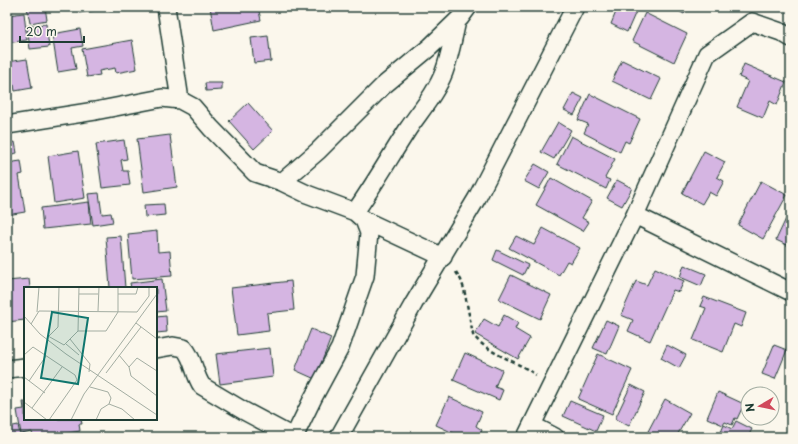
<svg xmlns="http://www.w3.org/2000/svg" width="798" height="444" viewBox="0 0 798 444" font-family="'Playpen Sans',sans-serif">
	<rect width="100%" height="100%" fill="#fbf7ec"/>
	<filter id="ink" filterUnits="userSpaceOnUse"><feTurbulence type="fractalNoise" baseFrequency=".025" numOctaves="2"/><feDisplacementMap in="SourceGraphic" scale="8" xChannelSelector="R" yChannelSelector="G"/><feConvolveMatrix kernelMatrix="1 2 1 2 8 2 1 2 1" color-interpolation-filters="sRGB"/></filter>
	<g filter="url(#ink)">
		<path fill="#d5b5e2" stroke="#1f3d34" d="M27,7H45L47,20L30,23Z
			M78,7H126V9L110,11V8L79,13Z
			M210,7H258L261,20L214,30Z
			M618,7H638L627,32L611,24Z
			M671,7H688L684,14Z
			M24,13L27,40L7,43V15Z
			M645,13L687,34L674,62L632,41Z
			M46,24L49,47L30,49L27,26Z
			M80,29L83,46L72,48L76,69L58,72L52,34Z
			M268,36L271,61L254,63L251,38Z
			M132,40L137,69L116,73L115,68L99,71L100,75L87,77L82,49Z
			M27,59L32,88L15,91L14,85L7,87V62Z
			M622,60L661,79L651,100L612,81Z
			M744,64L786,82L777,105L770,101L763,118L737,107L748,81L739,77Z
			M205,83H222V90L206,91Z
			M573,93L583,98L574,115L564,110Z
			M590,94L640,119L629,143L625,141L620,152L584,133L588,124L578,120Z
			M248,103L273,131L254,149L229,121Z
			M558,122L571,130L554,159L541,152Z
			M170,135L177,187L144,192L137,139Z
			M571,136L615,159L605,178L610,180L606,189L557,164Z
			M124,140L127,159L121,160L123,171H128L130,185L102,188L96,144Z
			M15,142L17,153L7,155V143Z
			M78,151L85,198L54,203L48,156Z
			M704,151L725,162L717,177L724,181L716,196L709,192L702,204L682,193Z
			M21,161L23,174L19,175L25,212L7,215V163Z
			M535,164L549,172L539,189L524,181Z
			M551,178L592,201L582,218L589,222L583,231L536,205Z
			M617,180L632,188L622,206L607,198Z
			M761,181L787,195L763,239L738,225Z
			M99,193L102,214L111,213L113,222L93,225L88,194Z
			M89,202L91,224L43,229L41,208Z
			M164,204L165,215L145,217L144,205Z
			M791,208V247L776,240Z
			M543,228L580,248L571,263L567,261L559,275L509,248L516,236L534,245Z
			M157,231L158,252L170,251L172,276L132,279L128,234Z
			M121,236L125,288H110L106,237Z
			M497,250L528,265L523,275L493,260Z
			M684,265L706,274L701,286L680,277Z
			M655,268L684,281L679,292L673,290L650,341L628,331L633,320L621,315L636,281L647,285Z
			M511,275L551,295L540,319L499,299Z
			M29,279L30,288H25V320L7,322V281Z
			M162,279L166,311L156,312V288H131L130,283Z
			M291,281L294,310L267,313L269,331L237,335L231,288Z
			M704,297L746,313L741,327L734,324L723,352L693,340L706,308L700,306Z
			M504,315L518,323L515,329L530,338L518,359L475,334L484,319L498,327Z
			M166,316L167,332L156,333V317Z
			M606,320L619,326L607,354L593,348Z
			M311,329L331,338L315,379L295,370Z
			M667,345L686,355L679,368L661,358Z
			M774,345L787,350L775,379L762,374Z
			M270,348L273,377L220,384L216,354Z
			M465,353L502,370L495,387L503,390L499,400L453,380Z
			M598,354L632,370L612,414L578,399Z
			M631,385L645,392L629,426L615,419Z
			M718,392L744,404L737,419L735,418L732,425L725,422L723,425L707,418Z
			M449,397L482,412L476,426L482,430L479,437H462L436,425Z
			M665,399L690,413L676,437H645Z
			M570,401L603,415L596,431L563,416Z
			M23,402H25V419H81L82,424H79L80,431L45,437H33L32,432L21,434L17,410L24,409Z
			M736,421L752,429L748,437H719L724,425L732,429Z
			M18,425L20,435H23V437H11L9,427Z"/>
		<g fill="none" stroke-linecap="round" stroke-linejoin="round">
			<defs>
				<path id="minor" d="M166,7L180,100
					M7,125L95,111L162,98L180,100L193,107L211,128L255,173L282,182L307,194L355,212L364,220L369,233L365,276L340,348L313,398L294,437
					M282,182L318,151L383,86L430,47L460,18L468,7
					M355,212C374,185 390,157 408,129C421,110 436,93 444,72C450,56 453,38 457,21
					M635,215L791,292
					M364,220L443,257
					M156,349L173,346L184,348C195,360 193,373 202,386L244,411L293,437
					M7,369L25,367
					M532,425L555,437
					M339,437L414,303L477,198L575,7
					M526,437L635,215L707,54L752,22L781,32L791,38"/>
			</defs>
			<use href="#minor" stroke="#1f3d34" stroke-width="20"/>
			<path stroke="#1f3d34" stroke-width="2.5" stroke-dasharray="4 3" stroke-linecap="butt" d="M456,272L461,280L464,289L473,335C489,355 516,360 536,375"/>
			<use href="#minor" stroke="#fbf7ec" stroke-width="17"/>
		</g>
	</g>
	<g transform="translate(24 287)">
		<rect width="133" height="133" fill="#fbf7ec"/>
		<path fill="none" stroke="#a3ada2" stroke-width="1" d="M55,7H74M94,7H112L114,0M74,24L75,0M13,25L15,0M0,29L16,47L42,67L133,128M112,36L133,52M7,37L15,24L113,25L125,9V0M54,44H82L94,25V0M24,49L40,58L54,44L55,0M24,50L34,40L35,0M46,52L66,77L65,85M42,57L55,68M0,68L9,60L51,88L53,93L25,133M95,68L105,80L107,89L133,109M105,80L113,71L133,84M82,86L117,40M0,90L21,106M5,94L22,69M66,100L84,105L87,111L85,117M0,115L23,133M8,121L38,80M47,133L60,107L133,7M72,133L77,122L85,117L98,122L111,133"/>
		<path fill="#0f766e" fill-opacity="0.15" stroke="#0f766e" stroke-width="2" d="M28,25L64,31L54,97L17,91Z"/>
		<rect width="133" height="133" fill="none" stroke="#1f3d34" stroke-width="2"/>
	</g>
	<rect width="798" height="444" fill="none" stroke="#fbf7ec" stroke-width="24"/>
	<rect x="12" y="12" width="774" height="420" fill="none" stroke="#1f3d34" stroke-width="1.5" filter="url(#ink)"/>
	<g transform="translate(760 406) rotate(261)"><circle r="19" fill="#fbf7ec" stroke="#a3ada2"/>
	<path d="M0-3L7 15L0 10L-7 15Z" fill="#d1495b"/>
	<text y="-6" font-size="11" font-weight="bold" text-anchor="middle" fill="#1f3d34">N</text>
	</g>
	<path d="M20 36v6h64v-6" fill="none" stroke="#1f3d34" stroke-width="2"/>
	<text x="26" y="36" font-size="12" fill="#1f3d34" stroke="#fbf7ec" stroke-width="3" paint-order="stroke">20 m</text>
</svg>
